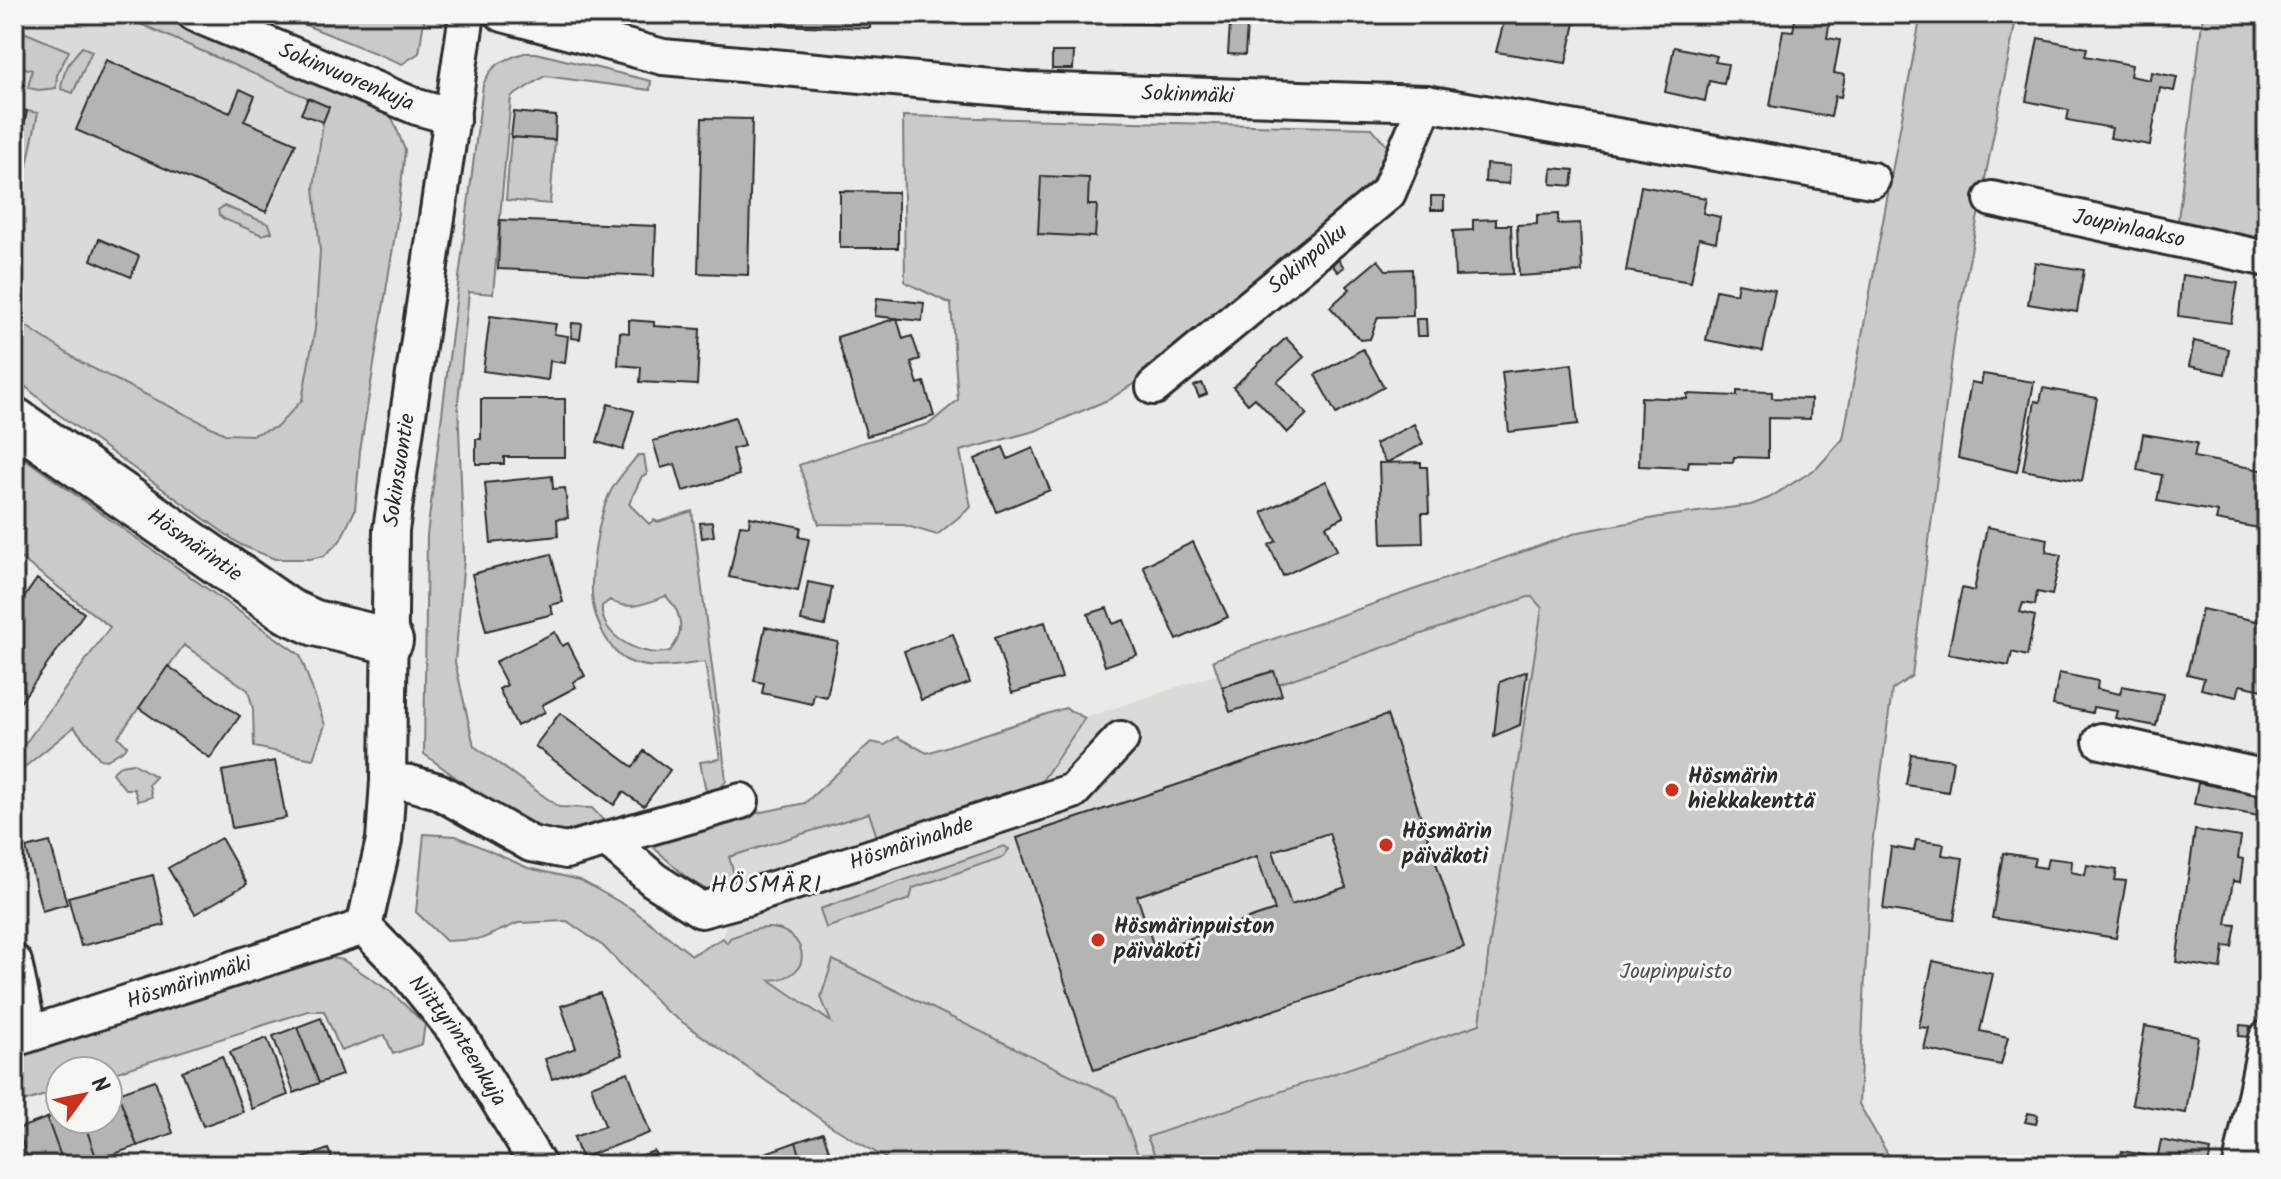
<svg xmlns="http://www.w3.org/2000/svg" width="2281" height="1179" viewBox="0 0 2281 1179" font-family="Kalam,sans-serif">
	<rect width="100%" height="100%" fill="#eaeae6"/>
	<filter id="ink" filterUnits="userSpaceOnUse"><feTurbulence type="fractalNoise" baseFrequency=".0125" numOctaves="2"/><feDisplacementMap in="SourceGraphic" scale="16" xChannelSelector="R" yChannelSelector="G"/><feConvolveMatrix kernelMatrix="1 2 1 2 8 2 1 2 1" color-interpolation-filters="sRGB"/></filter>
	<g filter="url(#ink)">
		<path fill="#dadad6" d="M14,14H153L386,111L393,120L405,150L396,229L360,451L355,510L340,541L324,556L310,559H275L241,545L58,414L14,377Z
			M1537,567L1532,597L1542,608L1489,948L1480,1024L1148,1137L1159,1165H1087L833,1023L768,979L723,938L737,884L728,857L869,813L878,839L1037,788L1085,718Z"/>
		<path fill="#cacac7" stroke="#7a7a79" stroke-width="2" fill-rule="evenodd" d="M118,14H153L386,111L393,120L405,150L396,229L360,451L355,510L340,541L324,556L310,559H275L241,545L58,414L14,377V318L82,363L225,434L252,435L277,427L302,400L315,329L320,251L314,187L323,122L329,107Z
			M278,14H425L419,53L402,64Z
			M1921,14H2017L1955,334L1912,676L1892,690L1871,852L1859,1104L1894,1165H1159L1147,1137L1480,1024L1489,948L1542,608L1532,597H1528L1278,684L1273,671L1222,687L1213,660L1579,532L1660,517L1751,505L1769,498L1817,468L1843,439Z
			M2203,14H2267V242L2178,220Z
			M14,28L69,51L57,75L56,88L39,90L28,88L32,70L14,65Z
			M82,47L92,51L73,93L61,89C63,71 70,60 82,47Z
			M524,53H536L651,81L650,90L545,76L511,97L493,294L469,292L458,402L464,559L455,662L474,746L559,807L592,808L605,822L542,837L530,832L424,754L427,535L483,85C491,64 503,60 524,53Z
			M27,111L38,113L25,175L14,172V170Z
			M903,116L1372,128L1387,146L1379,179L1144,377L1110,399L1035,431L960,451L971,507L937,535L904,525L819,524L799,465L858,444L929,424L958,400L951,304L905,282Z
			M511,137L555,140L550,204L506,200Z
			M224,206L269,224L272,232L262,235L224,219L219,215L218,210Z
			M14,451L300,655L325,725L313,759L254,747L253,709L248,690L184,645L118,737L127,746L125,749L107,760L100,759L74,727L21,770L14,764V759L110,627L14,553Z
			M638,455H644L647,475L642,476L629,504L649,524L654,520L658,522L692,511L723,753L726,781L720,789L706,791L700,762L720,759L705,662C680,665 650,672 626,660C610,652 596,622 593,604C589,577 598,513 612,489C619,477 629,466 638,455ZM666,596C682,613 686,632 670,651C644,659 599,637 602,606L610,600C628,612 647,603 666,596Z
			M1065,708L1085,718L1037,788L878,840L869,813L729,857L737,884L713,894L686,877L654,848L655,844L686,828L805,803L871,742L885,745L897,737L927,753Z
			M133,763L156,777L149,784L152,797L138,801L134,789H125L112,773L121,765Z
			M424,834L456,836L528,868L580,880L632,909L692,955L723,938L727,943L730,938C741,934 755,928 767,928C806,927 819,978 770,980L831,1022L821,997L833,960L1116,1097L1142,1165H897L826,1123L665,1010L603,946L567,921L518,923L481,939L446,941L416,912Z
			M1004,846L1009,849L1003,857L913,888L910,899L826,928L820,909Z
			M311,954L343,960L391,992L425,1024L422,1044L393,1054L385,1035L341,1051L324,1011H308L108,1075V1071H60V1090L14,1105V1057Z"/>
		<path fill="#b4b4b1" stroke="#2b2b2b" stroke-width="2" fill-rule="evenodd" d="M774,14H871L870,28L773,25Z
			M941,14H992V16L941,15Z
			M1122,14H1175L1174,25L1122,23Z
			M1506,14H1577L1566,63L1496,52Z
			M1796,14H1831L1827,38L1840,40L1834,73L1845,75L1841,97L1835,96L1831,117L1770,106L1783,30L1793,31Z
			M1230,24L1247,25L1245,55L1228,54Z
			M2038,38L2087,48L2085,56L2132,65L2130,76L2150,80L2151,72L2177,77L2174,91L2160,88L2150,145L2110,138L2112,128L2067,120L2069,110L2026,101Z
			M1674,47L1717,56L1715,62L1728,64L1724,84L1709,81L1705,101L1665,92Z
			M1052,52H1074L1073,69H1052Z
			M106,60L230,113L240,89L255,96L244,121L296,143L266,212L76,130Z
			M308,98L329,107L323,122L301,114Z
			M14,108L27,111L14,170Z
			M514,112L556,116L555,140L511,137Z
			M702,118L752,119L748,275L698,273Z
			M1486,164L1510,166L1509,184L1485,182Z
			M1552,168L1574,170L1572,186L1551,184Z
			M1041,176L1089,178L1088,205H1097L1095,237L1038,234Z
			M1641,186L1706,198L1703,213L1720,217L1716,242L1699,238L1691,282L1626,271Z
			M840,191L898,192V248H840Z
			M1431,196H1444V210H1431Z
			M1558,214V224L1580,223L1582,272L1519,276L1517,225L1537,224V215Z
			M1496,219V225H1511L1513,274L1455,276L1453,231L1473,230V220Z
			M500,220L656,226L654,276L498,269Z
			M99,239L139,256L131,277L91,260Z
			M1338,259L1344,267L1338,272L1332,265Z
			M1378,260L1386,270L1412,269L1413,316L1378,317L1370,339L1360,340L1330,307L1350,289L1347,286Z
			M2035,262L2084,270L2077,312L2028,304Z
			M2182,275L2238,283L2231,323L2178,316Z
			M1738,283L1775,290L1763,351L1706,340L1716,290L1736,294Z
			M877,298L924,303L922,321L875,316Z
			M490,316L556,324L554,334L568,336L565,363L550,361L548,380L483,371Z
			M2267,317V357L2258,355Z
			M897,318L903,339L912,336L920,359L911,362L918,384L924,382L934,416L867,436L837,337Z
			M1416,319H1426L1427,336H1417Z
			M629,320L654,322V326L700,329L697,385L640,382L641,367L618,365L620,332L629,333Z
			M572,323L582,324L580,339L571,338Z
			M1286,338L1304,357L1277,382L1307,414L1287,433L1255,398L1248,404L1233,387Z
			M2194,341L2229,349L2225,374L2189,366Z
			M1363,349L1384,387L1336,414L1315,375Z
			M1572,364L1578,424L1509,432L1502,372Z
			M1983,374L2034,382L2017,472L1958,458L1971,382L1981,384Z
			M1202,383L1207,394L1199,397L1194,386Z
			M2043,388L2097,398L2082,481L2023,470L2035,401L2040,402Z
			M1737,391L1772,392V398L1811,399L1810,419L1768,418V458L1734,457L1733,462L1689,461L1688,468L1639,466L1641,397L1687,399V394L1737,396Z
			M481,399H565V457H504V464H476V439H481Z
			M608,404L634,411L623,450L597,442Z
			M735,417L744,446L732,449L739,475L683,491L675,464L661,468L653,441Z
			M1414,424L1423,444L1386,463L1375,444Z
			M2143,434L2197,443L2194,457L2267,471V510L2264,529L2216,520L2218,512L2157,501L2162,475L2137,470Z
			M1003,447L1008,459L1033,448L1050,490L997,512L975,459Z
			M1421,462V467H1427L1429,513H1422L1423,543L1382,544L1379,463Z
			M552,476L553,489L565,488L568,518L557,519L558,536L491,543L485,483Z
			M1326,481L1344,517L1326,526L1337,550L1283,576L1269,545L1276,541L1262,512Z
			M750,517L801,527L799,537L809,539L798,591L729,577L740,525L749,526Z
			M712,522L714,536L702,538L700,523Z
			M1987,527L2048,539L2046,552L2061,555L2052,595L2037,592L2035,605L2023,603L2020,612L2035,616L2027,656L2012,652L2009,666L1948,654L1962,588L1974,591Z
			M1193,542L1228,617L1177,640L1143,566Z
			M551,554L563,602L550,605L553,614L486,631L472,574Z
			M37,579L84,613L14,711V612Z
			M808,582L832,587L825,626L801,621Z
			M1107,608L1113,624L1124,620L1137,655L1105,666L1088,614Z
			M2202,609L2265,623L2267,612V691L2240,685L2237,697L2201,689L2204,678L2187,674Z
			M1045,622L1062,678L1012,693L995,637Z
			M765,627L838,642L827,697L814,694L812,704L762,693L764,683L754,681Z
			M555,632L562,646L568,643L585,676L573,682L576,687L542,705L545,712L517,726L499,689L507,685L495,662Z
			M953,634L970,683L921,700L904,651Z
			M168,666L240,716L210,758L139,708Z
			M1274,671L1282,695L1230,712L1222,687Z
			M1527,671L1520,725L1494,736L1500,682Z
			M2059,673L2098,681L2097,689L2120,694L2122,686L2163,694L2156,726L2115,718L2117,711L2093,707L2092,713L2053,705Z
			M560,713L633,767L644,751L670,770L644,806L623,792L614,805L535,746Z
			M1387,715L1464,947L1094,1070L1017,838ZM1329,833L1346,887L1291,905L1273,851ZM1257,856L1275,910L1155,950L1137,896Z
			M1911,754L1953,760L1948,792L1906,785Z
			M275,761L286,818L232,828L222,771Z
			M2198,783L2263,795L2259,816L2194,804Z
			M2195,830L2241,837L2238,858L2243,859L2240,882L2233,881L2226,924L2236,925L2232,947L2224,946L2221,969L2176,962Z
			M221,838L247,884L195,914L168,868Z
			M1916,840L1944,844L1942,855L1963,858L1954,920L1883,909L1891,847L1914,851Z
			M50,842L67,904L42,911L26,848Z
			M2003,853L2035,858L2033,866L2046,868L2048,858L2072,861L2071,872L2085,875L2087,865L2117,870L2115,880L2126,881L2116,938L1992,918Z
			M153,875L165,925L81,946L68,897Z
			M1933,961L1993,974L1980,1031L2008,1037L2001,1065L1924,1049L1929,1028L1919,1027Z
			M600,993L622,1055L552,1079L545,1059L576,1048L561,1006Z
			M321,1018L342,1075L319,1083L297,1027Z
			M2240,1025L2250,1026L2249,1037L2239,1036Z
			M2145,1026L2198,1036L2186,1113L2132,1104Z
			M297,1027L319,1083L294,1093L273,1036Z
			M267,1038L288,1095L252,1109L230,1052Z
			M222,1056L243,1112L203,1126L182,1071Z
			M628,1072L650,1133L581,1158L574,1137L605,1126L591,1086Z
			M155,1080L173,1133L137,1146L118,1093Z
			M118,1093L137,1146L97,1160L83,1119H108V1097Z
			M2028,1113L2038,1115L2036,1124L2025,1122Z
			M60,1114V1119H83L97,1160L82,1165H64L47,1118Z
			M47,1118L64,1165H30L17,1129Z
			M823,1133L834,1165H803L796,1142Z
			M2161,1140L2211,1150L2208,1165H2156Z
			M796,1142L803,1165H772L768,1152Z
			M328,1149L335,1165H307L304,1158Z
			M654,1151L660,1165H616Z
			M2122,1151L2146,1155L2144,1165H2119Z
			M768,1152L772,1165H739L738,1162Z
			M304,1158L307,1165H287Z"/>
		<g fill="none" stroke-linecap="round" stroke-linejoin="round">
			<defs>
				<g id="street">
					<path id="s1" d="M195,14L417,107L453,117"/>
					<path id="s2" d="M503,14L663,57L1026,90L1426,103L1872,180"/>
					<path id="s3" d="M1992,199L2267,259"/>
					<path id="s4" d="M1154,387L1388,193L1426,103"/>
					<path d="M2101,741L2267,778"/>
					<path d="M388,781L410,783L438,791L531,844L566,851L741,801"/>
					<path id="s5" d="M609,841L654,880L701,910L746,898L1073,791L1121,739"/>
					<path id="s6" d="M364,927L384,840L388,781L391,530L467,14"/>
					<path id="s7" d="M364,927L404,968L457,1033L538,1165"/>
					<path d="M14,962L29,1034"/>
					<path id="s8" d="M14,1039L364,927"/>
					<path d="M2241,1165L2267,1038"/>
				</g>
				<g id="secondary">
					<path id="s9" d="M14,420L288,611L315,623L390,641"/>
				</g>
			</defs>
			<use href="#street" stroke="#2b2b2b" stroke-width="40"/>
			<use href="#secondary" stroke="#2b2b2b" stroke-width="50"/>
			<use href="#street" stroke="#f6f6f2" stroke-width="34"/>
			<use href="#secondary" stroke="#f6f6f2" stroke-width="44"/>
		</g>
	</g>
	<g fill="#c8321e" stroke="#f6f6f2" stroke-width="3">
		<circle cx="1672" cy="790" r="8"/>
		<circle cx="1386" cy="845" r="8"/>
		<circle cx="1098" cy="940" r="8"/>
	</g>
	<g text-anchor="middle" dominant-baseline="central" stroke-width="6" stroke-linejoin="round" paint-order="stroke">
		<g font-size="22" fill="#2b2b2b" stroke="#f6f6f2">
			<text stroke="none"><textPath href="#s1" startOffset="164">Sokinvuorenkuja</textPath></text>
			<text stroke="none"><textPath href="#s2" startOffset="692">Sokinmäki</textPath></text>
			<text stroke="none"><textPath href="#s3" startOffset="140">Joupinlaakso</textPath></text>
			<text stroke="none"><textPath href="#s4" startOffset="200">Sokinpolku</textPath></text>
			<text stroke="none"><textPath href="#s6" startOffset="460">Sokinsuontie</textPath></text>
			<text stroke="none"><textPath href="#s9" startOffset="220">Hösmärintie</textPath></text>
			<text stroke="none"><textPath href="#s5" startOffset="336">Hösmärinahde</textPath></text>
			<text stroke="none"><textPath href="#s8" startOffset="184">Hösmärinmäki</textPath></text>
			<text stroke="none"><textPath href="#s7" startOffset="148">Niittyrinteenkuja</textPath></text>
		</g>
		<g font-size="22" font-weight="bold" fill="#2b2b2b" stroke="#f6f6f2" text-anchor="start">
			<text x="1688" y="777">Hösmärin<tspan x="1688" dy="25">hiekkakenttä</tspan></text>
			<text x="1402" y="832">Hösmärin<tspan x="1402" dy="25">päiväkoti</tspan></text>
			<text x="1114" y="927">Hösmärinpuiston<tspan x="1114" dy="25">päiväkoti</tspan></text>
		</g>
		<g font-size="22" fill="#535352" stroke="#f6f6f2">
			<text x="1676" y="972">Joupinpuisto</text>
		</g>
		<g font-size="24" letter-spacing="2" fill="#2b2b2b" stroke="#f6f6f2">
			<text x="767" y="885">HÖSMÄRI</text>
		</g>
	</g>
	<rect width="2281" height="1179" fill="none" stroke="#f6f6f2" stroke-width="48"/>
	<rect x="24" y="24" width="2233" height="1131" fill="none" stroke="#2b2b2b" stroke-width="3" filter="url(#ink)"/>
	<g transform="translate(84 1095) rotate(57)"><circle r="38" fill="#f6f6f2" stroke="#a5a5a2" stroke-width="2"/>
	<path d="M0-6L14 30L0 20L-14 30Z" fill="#c8321e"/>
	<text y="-12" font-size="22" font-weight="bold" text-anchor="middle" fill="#2b2b2b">N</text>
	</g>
</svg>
